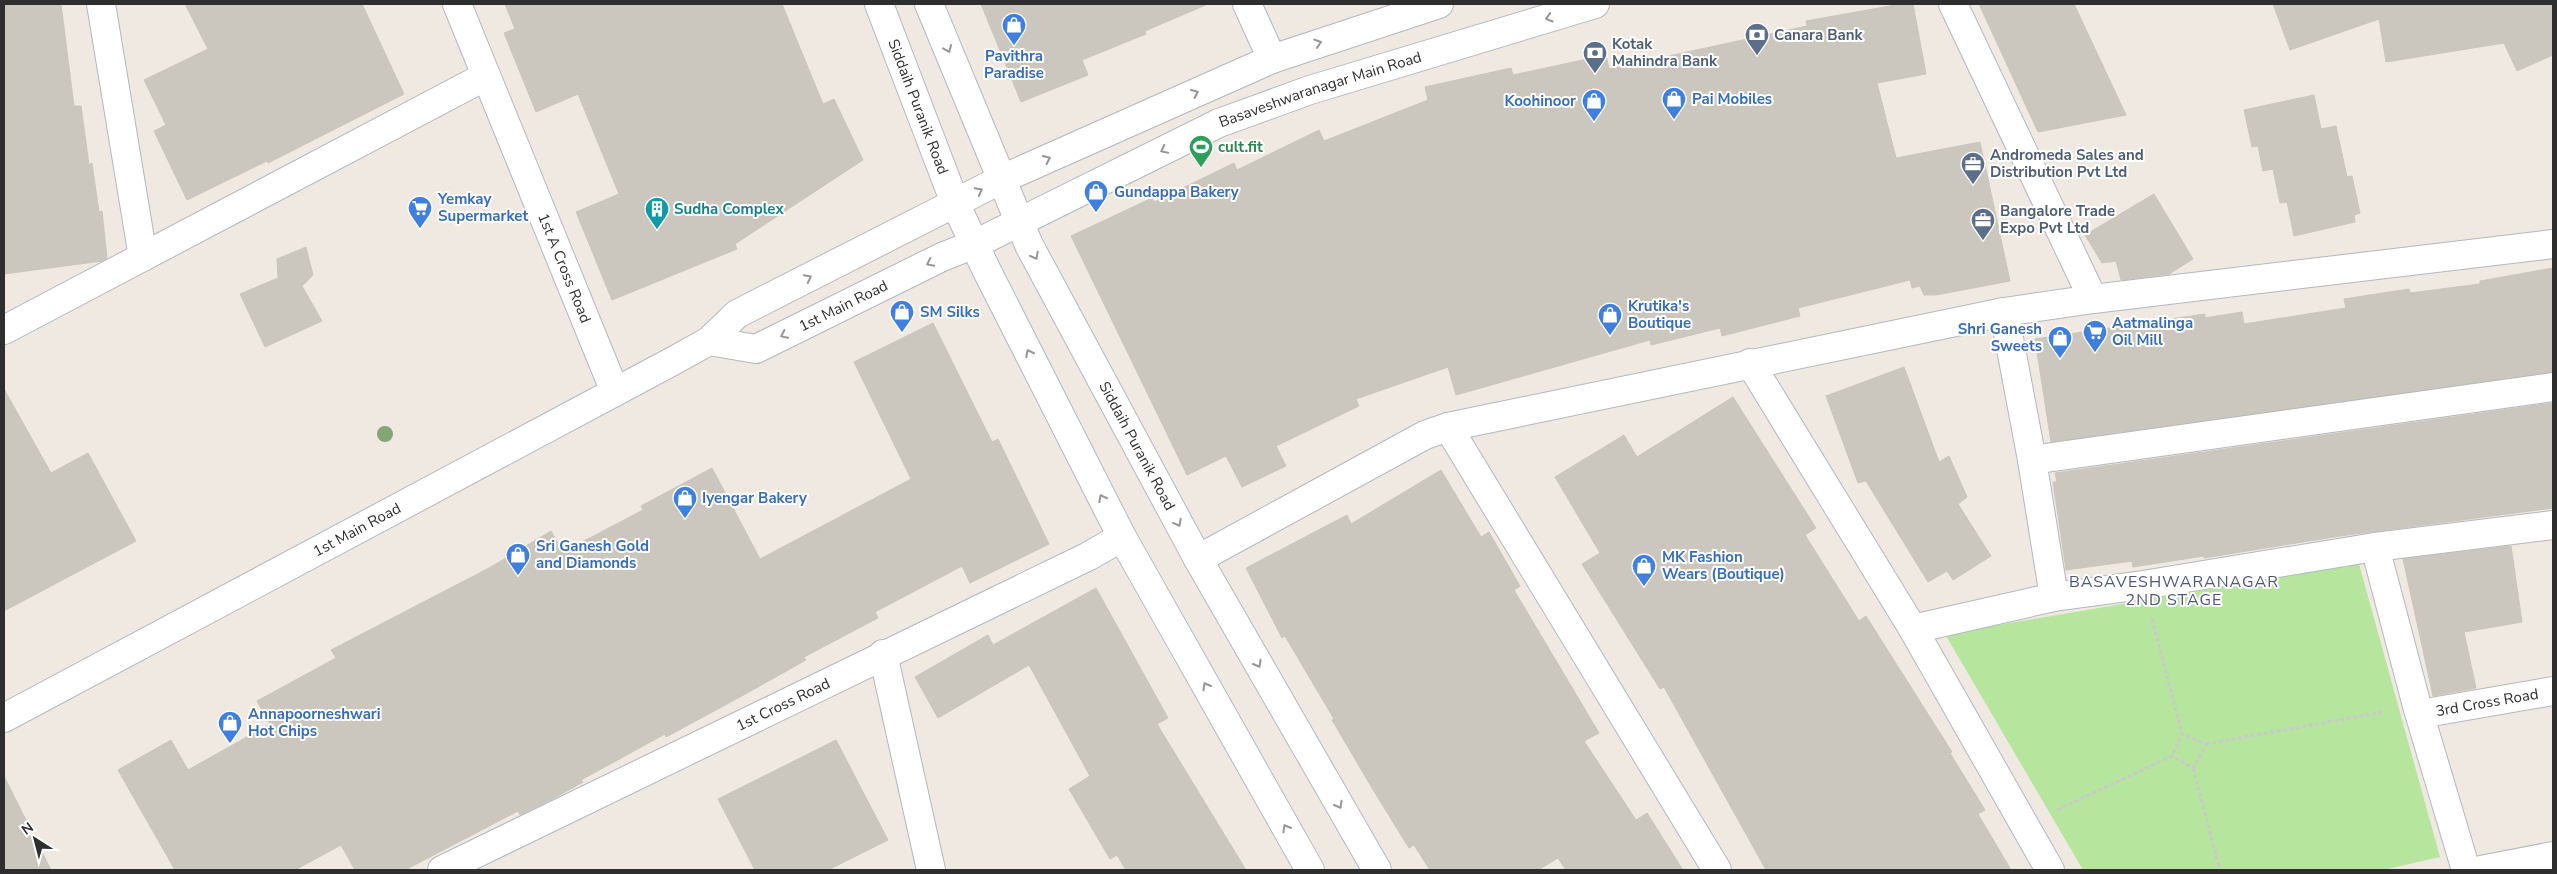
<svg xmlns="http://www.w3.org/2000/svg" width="2557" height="874" viewBox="0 0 2557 874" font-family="'Nunito Sans',sans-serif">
	<rect width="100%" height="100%" fill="#efe9e1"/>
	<path fill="#b6e59e" d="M2359,564L2440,857L2383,870H2083L1945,634Z"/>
	<path fill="#cbc7bf" stroke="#cbc5ba" d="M4,4H61L74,106H81L89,165L92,163L99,212L102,211L107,258L102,261L4,274Z
		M185,4H362L404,94L268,163L267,161L187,200L154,131L166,125L144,80L208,49Z
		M505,4H782L823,104L834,99L863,160L735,244L737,249L612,300L576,212L619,194L578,94L536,112L504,33L515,29Z
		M981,4H1208L1145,31L1146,34L1082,60L1088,75L1021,102Z
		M1901,4H1913L1926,74L1877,83L1896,158L1980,142L2010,281L1936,295H1924L1920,286L1912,288L1910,280L1798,308L1800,316L1722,336L1720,328L1651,345L1650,340L1456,395L1448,367L1356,399L1359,406L1276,446L1286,466L1242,487L1226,456L1187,475L1071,236L1152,198L1154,202L1234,163L1237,170L1319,130L1324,141L1428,100L1425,87L1511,68L1513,75L1606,55L1609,69L1807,26L1806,21Z
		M1979,4H2074L2126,115L2038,132Z
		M2273,4H2553V55L2517,71L2504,43L2386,62L2379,19L2290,50Z
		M2314,95L2321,129L2336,126L2347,177L2352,176L2360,213L2354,215L2355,222L2294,236L2287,202L2280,203L2273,169L2263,171L2258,146L2252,147L2244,110Z
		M2154,194L2193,259L2169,274L2121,280L2116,261L2102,263L2085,235Z
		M306,247L313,275L302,286L322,321L265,347L240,294L278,278L277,259Z
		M2553,268V372L2051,442L2035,339L2205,314V318L2242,312L2244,324L2346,308L2344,299L2409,289L2410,293L2480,284V281Z
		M933,323L992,442L998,439L1049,544L970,583L962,566L875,612L878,618L804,657L806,660L740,697L666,737L665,734L581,780L583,782L558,796L520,815L518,811L405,870H355L341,845L295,870H175L118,770L171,740L188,770L270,724L257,701L336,658L331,650L489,568L551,531L563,552L643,510L641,506L712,468L760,559L911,479L854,362Z
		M1904,367L1939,462L1949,456L1967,497L1958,504L1991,556L1953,580L1947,571L1928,582L1866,481L1858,483L1826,396Z
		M4,389L51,473L88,453L136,541L4,611Z
		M1733,397L1816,528L1805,535L1859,621L1866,616L1952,752L1950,753L1985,810L1978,814L2011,870H1766L1664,687L1660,689L1582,564L1600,553L1555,477L1624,435L1637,457Z
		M2553,403V508L2340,536L2204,558V556L2133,567L2132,561L2066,570L2053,482H2057L2055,473Z
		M1441,470L1481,537L1489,532L1520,586L1514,590L1599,733L1584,741L1636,820L1647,813L1683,870H1566L1558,858L1538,870H1430L1414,845L1409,848L1372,788L1332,720L1334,719L1285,636L1282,638L1246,568L1347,515L1351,524Z
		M2511,546L2522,622L2464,632L2476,688L2433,696L2403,559Z
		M1096,588L1168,718L1157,724L1246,870H1126L1117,855L1110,859L1069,789L1090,776L1029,665L938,718L915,677L988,635L993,645Z
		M836,740L888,840L828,870H755L718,799Z
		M4,776L51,870H4Z"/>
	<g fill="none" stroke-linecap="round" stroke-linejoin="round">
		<defs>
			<g id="minor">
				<path d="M101,4L143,257"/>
				<path id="s1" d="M457,4L615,392"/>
				<path d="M1247,4L1272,59"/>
				<path d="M1953,4L2093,299"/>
				<path d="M2004,312L2032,460L2054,597"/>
				<path d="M4,330L486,76"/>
				<path d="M1750,363L1913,629L2050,870"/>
				<path d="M1448,427L1717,870"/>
				<path d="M2032,460L2553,387"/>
				<path d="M2375,547L2417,706L2466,870"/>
				<path d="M1198,559L1425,435L1448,427L2004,312L2093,299L2553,244"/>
				<path d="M1913,629L2054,597L2143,585L2375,547L2553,525"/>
				<path d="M883,654L931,870"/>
				<path id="s2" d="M2420,714L2553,691"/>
				<path id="s3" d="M442,870L1089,556L1122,537"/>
				<path d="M2481,870L2553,856"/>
			</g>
			<g id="tertiary">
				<path id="s4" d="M709,341L756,349L942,257L975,244"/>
				<path id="s5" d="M4,718L673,361L709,341L737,314L955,203"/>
			</g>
			<g id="secondary">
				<path id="s6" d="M879,4L955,203L986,269L1122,537L1310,870"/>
				<path id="s7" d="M929,4L1029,245L1198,559L1377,870"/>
				<path d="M955,203L1002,179L1272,59L1439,4"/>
				<path id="s8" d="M975,244L1219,123L1310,90L1595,4"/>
			</g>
		</defs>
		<use href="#minor" stroke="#b4b7c1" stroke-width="30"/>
		<use href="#tertiary" stroke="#b4b7c1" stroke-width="30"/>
		<use href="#secondary" stroke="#b4b7c1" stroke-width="30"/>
		<path stroke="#c9c9c9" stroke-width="3" stroke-dasharray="4 2.5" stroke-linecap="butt" d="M2152,619L2182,734
			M2206,744L2383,712
			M2193,768L2220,870
			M2057,810L2172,756L2182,734L2206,744L2193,768L2172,756"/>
		<use href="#minor" stroke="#fff" stroke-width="28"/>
		<use href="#tertiary" stroke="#fff" stroke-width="28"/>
		<use href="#secondary" stroke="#fff" stroke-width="28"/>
	</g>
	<circle fill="#84a574" cx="385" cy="434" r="8"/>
	<defs><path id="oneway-chevron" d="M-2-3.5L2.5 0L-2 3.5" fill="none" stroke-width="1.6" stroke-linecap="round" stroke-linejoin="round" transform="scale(1.25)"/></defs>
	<g stroke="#969696">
		<use href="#oneway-chevron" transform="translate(1549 18) rotate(163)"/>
		<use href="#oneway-chevron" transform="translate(1318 43) rotate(-18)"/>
		<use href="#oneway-chevron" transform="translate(948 49) rotate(67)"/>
		<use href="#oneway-chevron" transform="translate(1195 93) rotate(-24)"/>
		<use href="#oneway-chevron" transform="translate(1164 150) rotate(154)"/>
		<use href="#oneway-chevron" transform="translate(1047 159) rotate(-25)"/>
		<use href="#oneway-chevron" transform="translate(979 191) rotate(-27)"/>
		<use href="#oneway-chevron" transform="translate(1035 256) rotate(62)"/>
		<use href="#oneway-chevron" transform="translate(930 263) rotate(154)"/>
		<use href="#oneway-chevron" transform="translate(808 278) rotate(-27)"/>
		<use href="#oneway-chevron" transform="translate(784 335) rotate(154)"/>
		<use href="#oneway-chevron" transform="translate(1029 353) rotate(-117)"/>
		<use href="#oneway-chevron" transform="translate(1102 498) rotate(-117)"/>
		<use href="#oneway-chevron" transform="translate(1178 523) rotate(62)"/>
		<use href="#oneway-chevron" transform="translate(1258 664) rotate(60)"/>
		<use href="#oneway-chevron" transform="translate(1206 686) rotate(-120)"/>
		<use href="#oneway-chevron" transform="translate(1339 805) rotate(60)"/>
		<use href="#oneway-chevron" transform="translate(1286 828) rotate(-120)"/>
	</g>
	<defs>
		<symbol id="shop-pin" viewBox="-11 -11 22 30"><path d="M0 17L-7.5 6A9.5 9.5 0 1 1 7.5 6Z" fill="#3f7fe0" stroke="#fff"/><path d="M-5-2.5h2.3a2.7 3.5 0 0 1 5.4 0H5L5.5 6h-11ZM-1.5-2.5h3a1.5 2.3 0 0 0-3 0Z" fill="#fff"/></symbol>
		<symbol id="bank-pin" viewBox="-11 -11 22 30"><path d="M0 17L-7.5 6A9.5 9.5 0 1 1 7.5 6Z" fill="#5c6f8a" stroke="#fff"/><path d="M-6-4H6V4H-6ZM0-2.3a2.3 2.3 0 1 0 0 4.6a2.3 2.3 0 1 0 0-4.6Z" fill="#fff"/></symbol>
		<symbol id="stadium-pin" viewBox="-11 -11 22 30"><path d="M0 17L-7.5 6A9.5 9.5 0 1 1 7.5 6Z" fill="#2e9e5b" stroke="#fff"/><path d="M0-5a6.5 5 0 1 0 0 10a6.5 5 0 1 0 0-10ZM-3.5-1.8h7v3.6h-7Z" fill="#fff"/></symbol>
		<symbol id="office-pin" viewBox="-11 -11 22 30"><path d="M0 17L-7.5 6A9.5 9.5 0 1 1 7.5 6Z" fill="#5c6f8a" stroke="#fff"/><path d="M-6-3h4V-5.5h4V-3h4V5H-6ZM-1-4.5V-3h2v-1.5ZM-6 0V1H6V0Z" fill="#fff"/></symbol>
		<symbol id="supermarket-pin" viewBox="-11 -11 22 30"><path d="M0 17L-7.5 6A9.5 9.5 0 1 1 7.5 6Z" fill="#3f7fe0" stroke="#fff"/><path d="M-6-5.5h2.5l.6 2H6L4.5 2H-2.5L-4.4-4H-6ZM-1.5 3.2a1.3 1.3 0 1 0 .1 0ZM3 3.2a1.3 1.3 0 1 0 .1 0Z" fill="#fff"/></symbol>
		<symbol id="building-pin" viewBox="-11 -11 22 30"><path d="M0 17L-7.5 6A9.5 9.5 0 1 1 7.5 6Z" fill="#0f9aa8" stroke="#fff"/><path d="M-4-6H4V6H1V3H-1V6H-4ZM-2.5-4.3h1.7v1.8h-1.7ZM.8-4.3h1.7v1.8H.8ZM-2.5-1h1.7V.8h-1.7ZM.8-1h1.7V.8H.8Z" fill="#fff"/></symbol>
	</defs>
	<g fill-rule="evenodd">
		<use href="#shop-pin" x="1000" y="11" width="28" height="38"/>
		<use href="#bank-pin" x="1743" y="21" width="28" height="38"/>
		<use href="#bank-pin" x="1581" y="39" width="28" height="38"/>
		<use href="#shop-pin" x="1660" y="85" width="28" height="38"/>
		<use href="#shop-pin" x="1580" y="87" width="28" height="38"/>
		<use href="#stadium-pin" x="1187" y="133" width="28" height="38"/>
		<use href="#office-pin" x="1959" y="150" width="28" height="38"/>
		<use href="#shop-pin" x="1082" y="178" width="28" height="38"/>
		<use href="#supermarket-pin" x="406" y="194" width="28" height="38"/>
		<use href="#building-pin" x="643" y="195" width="28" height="38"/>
		<use href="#office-pin" x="1969" y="206" width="28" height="38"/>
		<use href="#shop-pin" x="888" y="298" width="28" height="38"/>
		<use href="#shop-pin" x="1596" y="301" width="28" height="38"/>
		<use href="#supermarket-pin" x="2081" y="318" width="28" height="38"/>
		<use href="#shop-pin" x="2046" y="324" width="28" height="38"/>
		<use href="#shop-pin" x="671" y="484" width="28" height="38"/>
		<use href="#shop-pin" x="504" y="541" width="28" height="38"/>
		<use href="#shop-pin" x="1630" y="552" width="28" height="38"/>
		<use href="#shop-pin" x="216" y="709" width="28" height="38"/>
	</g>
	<g text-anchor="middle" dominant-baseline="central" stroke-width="4" stroke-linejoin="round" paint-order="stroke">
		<g font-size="15" font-weight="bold" fill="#4e5e75" stroke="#fff" text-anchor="start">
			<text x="1774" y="35">Canara Bank</text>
			<text x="1612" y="44">Kotak<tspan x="1612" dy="17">Mahindra Bank</tspan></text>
			<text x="1990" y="155">Andromeda Sales and<tspan x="1990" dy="17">Distribution Pvt Ltd</tspan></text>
			<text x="2000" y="211">Bangalore Trade<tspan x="2000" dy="17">Expo Pvt Ltd</tspan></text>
		</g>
		<g font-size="15" font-weight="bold" fill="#366cbe" stroke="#fff" text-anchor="start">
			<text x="1014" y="56" text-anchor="middle">Pavithra<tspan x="1014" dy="17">Paradise</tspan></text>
			<text x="1692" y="99">Pai Mobiles</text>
			<text x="1576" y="101" text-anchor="end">Koohinoor</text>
			<text x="1114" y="192">Gundappa Bakery</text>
			<text x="438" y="199">Yemkay<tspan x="438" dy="17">Supermarket</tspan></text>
			<text x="1628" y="306">Krutika's<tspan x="1628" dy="17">Boutique</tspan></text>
			<text x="920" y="312">SM Silks</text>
			<text x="2112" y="323">Aatmalinga<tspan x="2112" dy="17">Oil Mill</tspan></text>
			<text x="2042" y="329" text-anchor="end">Shri Ganesh<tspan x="2042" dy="17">Sweets</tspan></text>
			<text x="702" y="498">Iyengar Bakery</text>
			<text x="536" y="546">Sri Ganesh Gold<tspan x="536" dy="17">and Diamonds</tspan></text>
			<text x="1662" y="557">MK Fashion<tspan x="1662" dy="17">Wears (Boutique)</tspan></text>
			<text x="248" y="714">Annapoorneshwari<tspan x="248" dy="17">Hot Chips</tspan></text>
		</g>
		<g font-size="15" fill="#2e2e2e" stroke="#fff">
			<text stroke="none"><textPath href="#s8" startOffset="379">Basaveshwaranagar Main Road</textPath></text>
			<text stroke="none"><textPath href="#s6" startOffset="110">Siddaih Puranik Road</textPath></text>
			<text stroke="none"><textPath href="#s1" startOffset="285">1st A Cross Road</textPath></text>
			<text stroke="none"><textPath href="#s4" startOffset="145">1st Main Road</textPath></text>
			<text stroke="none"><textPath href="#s7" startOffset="489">Siddaih Puranik Road</textPath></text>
			<text stroke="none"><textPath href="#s5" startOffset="400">1st Main Road</textPath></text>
			<text stroke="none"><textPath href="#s2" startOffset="68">3rd Cross Road</textPath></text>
			<text stroke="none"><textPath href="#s3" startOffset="379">1st Cross Road</textPath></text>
		</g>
		<g font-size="15" font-weight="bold" fill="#27864d" stroke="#fff" text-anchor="start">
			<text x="1218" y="147">cult.fit</text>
		</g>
		<g font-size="15" font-weight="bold" fill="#0d838f" stroke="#fff" text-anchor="start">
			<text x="674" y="209">Sudha Complex</text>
		</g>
		<g font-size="16" letter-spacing="1" fill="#4d5680" stroke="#fff">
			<text x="2174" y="582">BASAVESHWARANAGAR<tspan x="2174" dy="18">2ND STAGE</tspan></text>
		</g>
	</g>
	<rect width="2557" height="874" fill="none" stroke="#2e2e2e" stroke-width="10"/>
	<g transform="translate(35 839) rotate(324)" stroke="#ffffff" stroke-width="4" paint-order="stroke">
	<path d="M0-4L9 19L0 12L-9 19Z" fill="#2e2e2e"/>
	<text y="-8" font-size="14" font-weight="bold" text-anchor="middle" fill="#2e2e2e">N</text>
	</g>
</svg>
